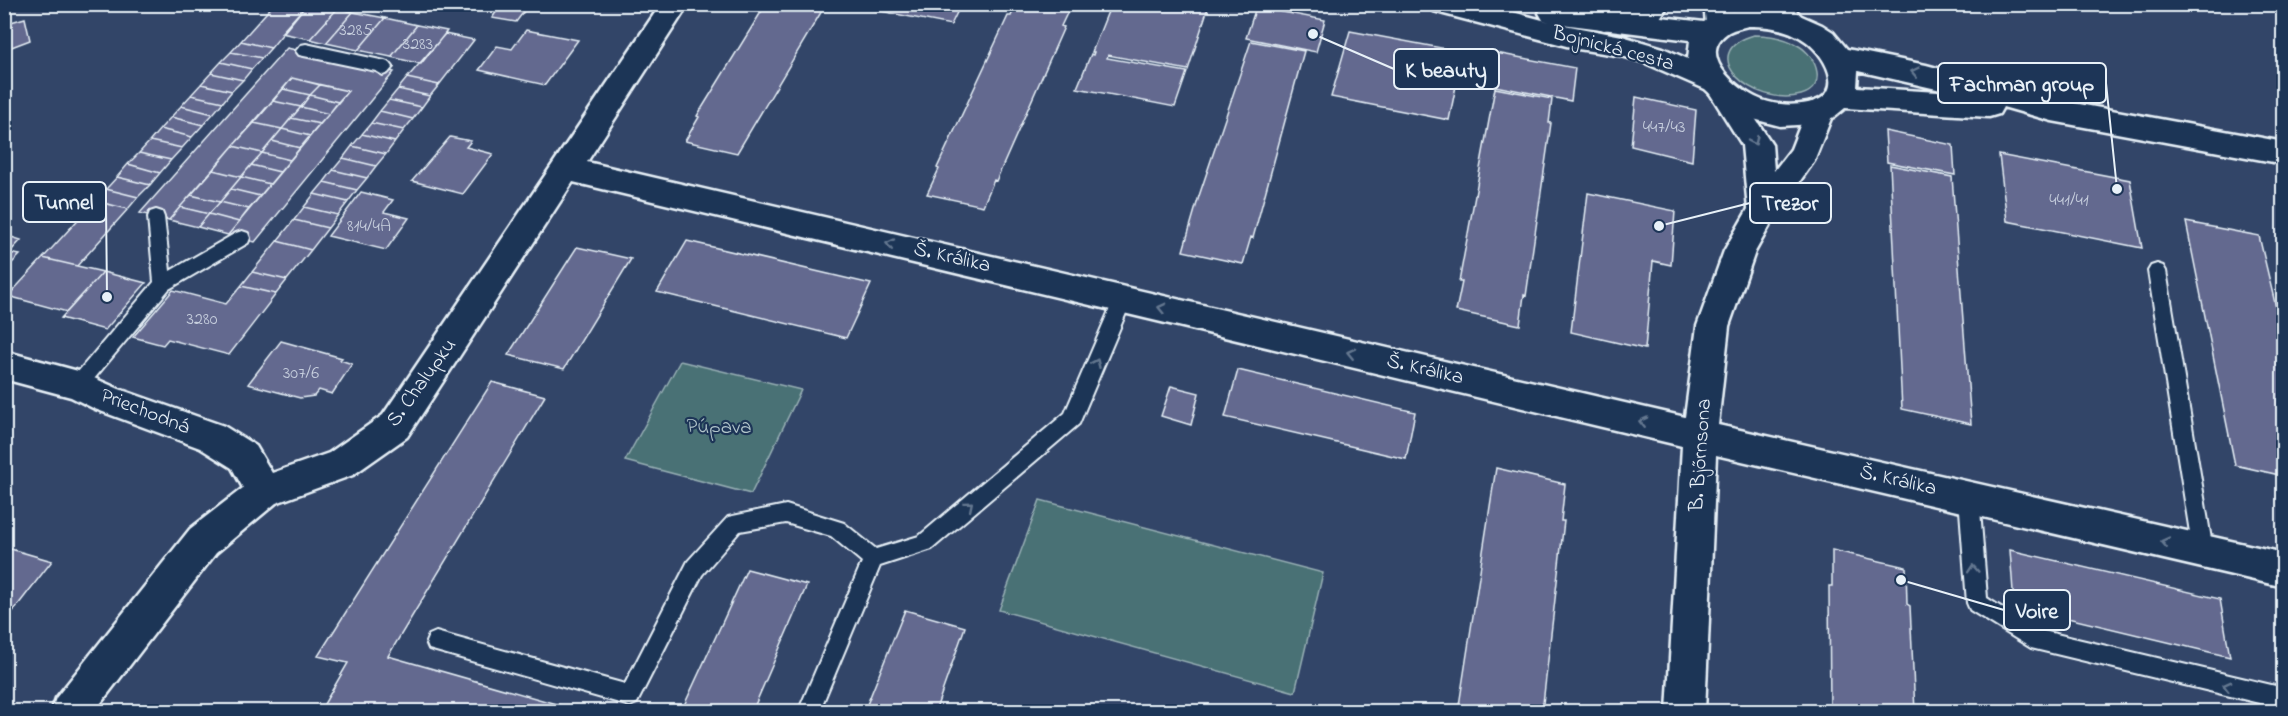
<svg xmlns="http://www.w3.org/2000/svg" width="2288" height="716" viewBox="0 0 2288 716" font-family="'Indie Flower',sans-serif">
	<rect width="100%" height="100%" fill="#324568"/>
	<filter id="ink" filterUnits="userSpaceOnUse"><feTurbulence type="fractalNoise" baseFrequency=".0167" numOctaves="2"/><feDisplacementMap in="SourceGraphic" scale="12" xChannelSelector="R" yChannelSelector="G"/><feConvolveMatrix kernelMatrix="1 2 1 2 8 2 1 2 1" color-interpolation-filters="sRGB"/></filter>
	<g filter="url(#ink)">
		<path fill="#4a7174" stroke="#99b1b6" stroke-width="1.5" d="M1754,35C1770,35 1785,37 1799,46C1817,57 1828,87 1801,95C1754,108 1692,53 1754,35Z
			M680,361L801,390L751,494L625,461Z
			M1040,500L1323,573L1295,692L999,610Z"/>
		<path fill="#64698f" stroke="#e8f1f8" stroke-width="1.5" d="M274,4H307L271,48L241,41Z
			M307,4L338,8L310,39L281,33Z
			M766,4H826L737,153L685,141L699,117L697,116Z
			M861,4H961L951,25L860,7Z
			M1016,4L1071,5L1061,26L1064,27L996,181L994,180L983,206L927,194L939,169L937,168L1008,16H1011Z
			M1111,4H1189L1208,8L1188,70L1108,55L1107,58L1187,72L1175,107L1077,88L1091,54L1093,55L1094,52H1092Z
			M501,5L525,10L516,22L492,18Z
			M1256,7L1325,20L1316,52L1246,38Z
			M338,8L353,12L326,43L310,39Z
			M353,12L385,18L358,50L326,43Z
			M25,18L30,40L9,48L4,24Z
			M385,18L417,25L391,57L358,50Z
			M417,25L447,31L421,64L391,57Z
			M526,30L578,40L545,85L479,70L497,46L512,49Z
			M1350,31L1463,52L1449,120L1331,97Z
			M445,34L474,40L439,85L407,78Z
			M241,41L271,48L262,58L231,52Z
			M1251,41L1304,51L1253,238L1251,237L1243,264L1183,251L1199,196Z
			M287,48L394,72L255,242L228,235L348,91L292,78L169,220L140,213Z
			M231,52L262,58L252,69L221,62Z
			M1496,53L1575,68L1571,101L1490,85Z
			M221,62L252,69L243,80L211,73Z
			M211,73L243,80L232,91L201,84Z
			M292,78L320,85L310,95L283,89Z
			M407,78L439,85L430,96L398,89Z
			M201,84L232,91L223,102L191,95Z
			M320,85L348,91L338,102L310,95Z
			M1495,88L1552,99L1549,123H1551L1526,296L1524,295L1520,325L1456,311L1462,282H1459Z
			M283,89L310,95L301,107L273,101Z
			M398,89L430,96L422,107L389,100Z
			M191,95L223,102L213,114L181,106Z
			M310,95L338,102L329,114L301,107Z
			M1636,97L1696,110L1692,161L1631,146Z
			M389,100L422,107L413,119L380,111Z
			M273,101L301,107L282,129L254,123Z
			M181,106L213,114L203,125L171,117Z
			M301,107L329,114L320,124L291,118Z
			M380,111L413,119L404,130L371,123Z
			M171,117L203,125L192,137L160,129Z
			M291,118L320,124L310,136L282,129Z
			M254,123L282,129L262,153L233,146Z
			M371,123L404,130L395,142L362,134Z
			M160,129L192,137L182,148L150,141Z
			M282,129L310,136L300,148L272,141Z
			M1885,131L1953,145L1955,175L1887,162Z
			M362,134L395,142L386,154L352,146Z
			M450,137L471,141L466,147L493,154L463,194L412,181Z
			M150,141L182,148L171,160L139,153Z
			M272,141L300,148L290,160L262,153Z
			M233,146L262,153L241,177L213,170Z
			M352,146L386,154L376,166L343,158Z
			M139,153L171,160L160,173L128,164Z
			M262,153L290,160L280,172L251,165Z
			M1999,155L2130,180L2142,248L2007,221Z
			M343,158L376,166L367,178L333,170Z
			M128,164L160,173L150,185L117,177Z
			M251,165L280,172L270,184L241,177Z
			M1890,165L1952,177L1971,424L1902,409Z
			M213,170L241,177L220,202L191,195Z
			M333,170L367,178L357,190L324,182Z
			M117,177L150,185L138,197L106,189Z
			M241,177L270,184L260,196L231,189Z
			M324,182L357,190L348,202L314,194Z
			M106,189L138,197L128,209L95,201Z
			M231,189L260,196L249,209L220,202Z
			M361,192L393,200L384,212L409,218L386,250L328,236Z
			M1588,193L1675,211L1671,265L1653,261L1645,349L1571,332Z
			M314,194L348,202L338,215L304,207Z
			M191,195L220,202L209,214L180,207Z
			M95,201L128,209L77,266L43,258Z
			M220,202L249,209L239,222L209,214Z
			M180,207L209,214L198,227L169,220Z
			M304,207L338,215L328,228L294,220Z
			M209,214L239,222L228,235L198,227Z
			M294,220L328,228L311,250L277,241Z
			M2186,222L2259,236L2284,341V476L2235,465Z
			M5,235L21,240L9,253L20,255L4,271Z
			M277,241L311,250L287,280L252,272Z
			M687,241L824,273L871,284L846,338L657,292Z
			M577,247L631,259L564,369L508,355Z
			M43,258L77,266L103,272L67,312L8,296Z
			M103,272L146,283L105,330L61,318Z
			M252,272L287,280L276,294L241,286Z
			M241,286L276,294L229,355L168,339L163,345L133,337L173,290L226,304Z
			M281,341L342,358L340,360L352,364L332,394L319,390L314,396L300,398L248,384Z
			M1238,370L1415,412L1406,459L1225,417Z
			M492,382L545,396L388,656L584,712L320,711L348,663L318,656Z
			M1171,386L1199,393L1191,425L1161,416Z
			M1496,468L1565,484L1561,521H1564L1542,712H1458Z
			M4,547L52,561L4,623Z
			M1832,550L1906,567L1907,604L1910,606L1915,712H1830L1829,586H1832Z
			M2010,550L2220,599L2230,657L2014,605Z
			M747,569L807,585L752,712H681Z
			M905,610L965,627L935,712H864Z"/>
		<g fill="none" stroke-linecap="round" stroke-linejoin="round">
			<defs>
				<path id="service" d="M306,44L385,61L390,63L393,67L388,73L383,75L376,71L299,55L296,51L301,45Z
					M156,210L162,212L164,217L170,271L236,233L242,231L248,233L250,238L248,243L169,289L84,391L78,393L72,391L69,385L72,379L154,282L148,217L150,212Z
					M2157,264L2163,266L2166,271L2213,551L2210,557L2203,560L2196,557L2193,551L2148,271L2151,266Z
					M1123,292L1129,294L1132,299L1079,424L932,549L880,566L819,712H798L862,562L831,536L786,523L740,531L702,575L637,703L630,706L429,649L426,642L429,635L436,632L625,684L688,561L728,517L786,505L844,523L876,549L919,536L1065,413L1114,299L1117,294Z
					M1969,488L1976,491L1979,497L1987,598L2035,629L2284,688V709L2031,648L1970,610L1967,603L1959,497L1962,491Z"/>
				<path id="minor" d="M661,4H689L587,162L1685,417L1697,326L1724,251L1748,209L1742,145L1709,92L1713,85L1723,81L1733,85L1772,144L1774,171L1791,149L1809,103L1819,100L1829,103L1834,111L1814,161L1774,218L1755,252L1729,326L1718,425L2284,553V587L1716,455L1705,712H1667L1682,446L573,182L407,437L353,475L276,503L216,553L94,712H51L56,698L190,529L243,488L232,468L200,448L95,409L71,397L4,379V351L78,371L119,389L224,426L256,446L272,473L329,453L383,415Z
					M1634,4H1669L1660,18L1604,30L1594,27L1590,20L1594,13Z
					M1704,4H1732L1734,23L1730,30L1720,33L1710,30L1706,23Z
					M1761,4H1791L1807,23L1803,30C1784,35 1770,20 1761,4Z"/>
				<path id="tertiary" d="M1431,4H1483L1550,22L1543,20L1539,13L1543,6L1549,4L1704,22L1708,19L1747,6L1774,8L1797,14L1822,25L1833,32L1847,49L1926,65L2052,99L2284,142V164L2052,121L2003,107L1999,114L1989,117L1845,108L1834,117L1814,124L1780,126L1742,116L1719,102L1705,89L1643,62L1622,56L1578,49L1444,14L1434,11ZM1554,23L1690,40L1688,59L1663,48L1622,36ZM1748,26C1767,26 1785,28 1801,38C1824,51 1850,95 1808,103C1793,106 1776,105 1762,100C1740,92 1696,57 1726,34C1732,29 1741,28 1748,26ZM1858,71L1954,93L1857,87Z"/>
			</defs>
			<use href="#service" stroke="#e8f1f8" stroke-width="4"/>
			<use href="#minor" stroke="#e8f1f8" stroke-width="5"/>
			<use href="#tertiary" stroke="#e8f1f8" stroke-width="5"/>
			<use href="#service" fill="#1d3557" fill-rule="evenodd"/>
			<use href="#minor" fill="#1d3557" fill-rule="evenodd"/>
			<use href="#tertiary" fill="#1d3557" fill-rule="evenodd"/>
		</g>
		<defs><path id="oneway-chevron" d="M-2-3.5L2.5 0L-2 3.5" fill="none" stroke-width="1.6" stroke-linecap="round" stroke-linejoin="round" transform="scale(1.5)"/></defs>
		<g stroke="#64778f">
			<use href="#oneway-chevron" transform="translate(1915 72) rotate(-168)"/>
			<use href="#oneway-chevron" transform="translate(1754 141) rotate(65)"/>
			<use href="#oneway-chevron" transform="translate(890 244) rotate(-168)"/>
			<use href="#oneway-chevron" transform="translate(1162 308) rotate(-167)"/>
			<use href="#oneway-chevron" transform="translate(1351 353) rotate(-167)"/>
			<use href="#oneway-chevron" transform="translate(1096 363) rotate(-66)"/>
			<use href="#oneway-chevron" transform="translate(1643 422) rotate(-167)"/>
			<use href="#oneway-chevron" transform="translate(969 505) rotate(-40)"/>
			<use href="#oneway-chevron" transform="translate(2165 542) rotate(-167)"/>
			<use href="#oneway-chevron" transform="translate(1973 569) rotate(-94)"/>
			<use href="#oneway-chevron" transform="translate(2227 686) rotate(-166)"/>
		</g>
	</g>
	<g text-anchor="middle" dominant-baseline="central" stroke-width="4.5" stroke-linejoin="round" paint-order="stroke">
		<g font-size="18" fill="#c7cfde">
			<text x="356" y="31">3285</text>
			<text x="418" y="45">3283</text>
			<text x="1664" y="128">447/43</text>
			<text x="2069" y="201">441/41</text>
			<text x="369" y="227">814/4A</text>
			<text x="202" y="320">3280</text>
			<text x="301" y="374">307/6</text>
		</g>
		<g font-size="21" fill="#e8f1f8" stroke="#1d3557">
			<text transform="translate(1613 49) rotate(15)">Bojnická cesta</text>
			<text transform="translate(952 258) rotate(13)">Š. Králika</text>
			<text transform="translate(1425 370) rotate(13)">Š. Králika</text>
			<text transform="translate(422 383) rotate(-54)">S. Chalupku</text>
			<text transform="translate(145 412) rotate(21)">Priechodná</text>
			<text transform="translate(1701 455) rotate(-86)">B. Bjőrnsona</text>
			<text transform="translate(1898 481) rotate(13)">Š. Králika</text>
		</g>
		<g font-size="21" fill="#b1c4ca" stroke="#1d3557">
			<text x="719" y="428">Púpava</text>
		</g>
	</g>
	<path fill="none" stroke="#e8f1f8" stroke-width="2" d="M1313 34L1394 69M2117 189L2106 83M107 297L106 202M1659 226L1750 203M1901 580L2004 610"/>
	<g fill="#e8f1f8" stroke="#1d3557" stroke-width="2">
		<circle cx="1313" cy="34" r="6"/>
		<circle cx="2117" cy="189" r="6"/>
		<circle cx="107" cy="297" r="6"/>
		<circle cx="1659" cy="226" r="6"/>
		<circle cx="1901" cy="580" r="6"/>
	</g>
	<g fill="#1d3557" stroke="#e8f1f8" stroke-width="2">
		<rect x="1394" y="49" width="105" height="40" rx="6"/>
		<rect x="1938" y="63" width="168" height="40" rx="6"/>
		<rect x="23" y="182" width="83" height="40" rx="6"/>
		<rect x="1750" y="183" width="81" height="40" rx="6"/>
		<rect x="2004" y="590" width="66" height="40" rx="6"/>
	</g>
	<g font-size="22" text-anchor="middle" font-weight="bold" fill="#e8f1f8">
		<text x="1446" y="77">K beauty</text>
		<text x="2022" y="91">Fachman group</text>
		<text x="64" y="209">Tunnel</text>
		<text x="1790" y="210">Trezor</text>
		<text x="2037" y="618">Voire</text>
	</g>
	<rect width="2288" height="716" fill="none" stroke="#1d3557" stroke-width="24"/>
	<rect x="12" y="12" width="2264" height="692" fill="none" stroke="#e8f1f8" stroke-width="2" filter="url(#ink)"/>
</svg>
